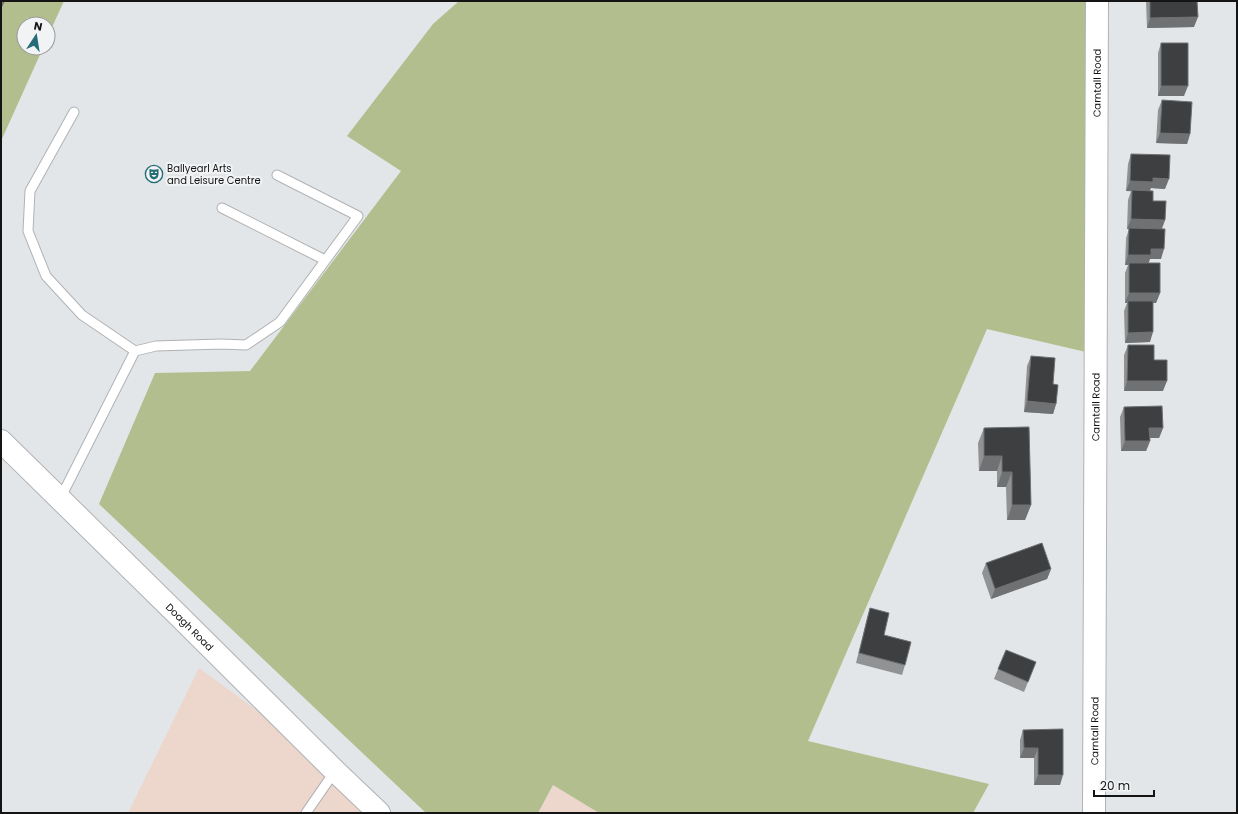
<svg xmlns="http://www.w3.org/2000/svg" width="1238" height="814" viewBox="0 0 1238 814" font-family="Poppins,sans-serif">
	<rect width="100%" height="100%" fill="#e3e6e8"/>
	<path fill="#edd6cb" d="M199,668L322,758L380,813H128Z
		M553,785L599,813H538Z"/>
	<path fill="#b2be8e" d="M1,1H64L48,36V24H24V48H43L1,141Z
		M459,1H1085L1086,352L987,329L808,741L989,784L973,813H599L553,785L538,813H426L99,504L155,373L250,371L401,171L347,136L433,24Z"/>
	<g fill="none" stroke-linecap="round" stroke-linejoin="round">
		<defs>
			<path id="lane" d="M74,112L30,191L28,231L46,276L82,315L135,351
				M222,208L325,260
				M60,499L135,351L156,346L221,344L246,345L280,322L358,216L277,175
				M306,813L335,771"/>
			<g id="secondary">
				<path id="s1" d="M1,441L176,613L335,771L379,813"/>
				<path id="s2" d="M1094,813L1097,1"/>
			</g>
		</defs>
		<use href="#lane" stroke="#b0b2b4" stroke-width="11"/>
		<use href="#secondary" stroke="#b0b2b4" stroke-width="24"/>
		<use href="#lane" stroke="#fff" stroke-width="9"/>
		<use href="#secondary" stroke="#fff" stroke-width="22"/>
	</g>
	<path fill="#909294" d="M1146,1H1184L1194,27L1147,28Z
		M1161,43L1184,96H1158V53Z
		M1162,100L1190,134L1187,144L1156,143L1158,110Z
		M1131,154L1165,189L1151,188L1150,190L1153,201L1165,220L1162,229L1161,259H1150L1148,263L1160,293L1156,303H1153L1150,342L1125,343L1124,311L1127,303H1125V273L1128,265H1125L1126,238L1129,229H1127L1128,200L1131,191H1126L1128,164Z
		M1128,345L1154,360L1163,391H1124V355Z
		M1031,356L1053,384L1056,404L1053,414L1024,412L1027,366Z
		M1124,407L1163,428L1159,438H1150V441L1146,451H1121L1120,417Z
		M1029,427L1031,505L1025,520H1007L1006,487H997V471H979L978,443L984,428Z
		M986,563L1051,569L1047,579L991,599L982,573Z
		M870,608L884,635L905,665L902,675L856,663L867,618Z
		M998,669L1032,672L1024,692L994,679Z
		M1063,729L1060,785H1034V758H1020V740L1023,730Z"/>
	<path fill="#6f7173" d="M3,1H5L1,9V5Z
		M1198,17L1194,27L1147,28L1150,18Z
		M1161,86H1188L1184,96H1158Z
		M1160,133L1190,134L1187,144L1156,143Z
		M1153,178L1169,179L1165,189L1151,188L1149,192L1126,191L1130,181Z
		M1131,219L1165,220L1161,230L1129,228V229H1127Z
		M1151,249H1164L1161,259H1150L1148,265L1129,263L1128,265H1125L1128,255Z
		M1129,293H1160L1156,303H1128V301L1127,303H1125Z
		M1153,332L1150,342L1125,343L1128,333Z
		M1127,381H1167L1163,391H1124Z
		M1027,401L1056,404L1053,414L1024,412Z
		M1149,428H1163L1159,438H1146Z
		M1125,441H1150L1146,451H1121Z
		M984,456H1002L997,471H979Z
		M1002,472H1012L1006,487H997Z
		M1012,505H1031L1025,520H1007Z
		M1051,569L1047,579L991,599L995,589Z
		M1024,748H1038L1034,758H1020Z
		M1038,775H1063L1060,785H1034Z"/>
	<path fill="#3d3f41" stroke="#6f7173" d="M1150,1H1197L1198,17L1150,18Z
		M1161,43H1188V86H1161Z
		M1162,100L1192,102L1190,134L1160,133Z
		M1131,154L1170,155L1169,179L1153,178V182L1130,181Z
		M1132,190L1153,191V201H1166L1165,220L1131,219Z
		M1129,228L1165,229L1164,249H1151V255H1128Z
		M1129,263H1160V293H1129Z
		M1128,301H1153V332L1128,333Z
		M1128,345H1154V360H1167V381H1127Z
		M1031,356L1055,358L1053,384L1058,385L1056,404L1027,401Z
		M1162,406L1163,428H1149L1150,441H1125L1124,407Z
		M1029,427L1031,505H1012V472H1002V456H984V428Z
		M1042,543L1051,569L995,589L986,563Z
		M870,608L889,613L884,635L911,642L905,665L859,653Z
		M1006,650L1036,662L1028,682L998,669Z
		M1063,729V775H1038V748H1024L1023,730Z"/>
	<defs>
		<symbol id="theatre-ring" viewBox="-11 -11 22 22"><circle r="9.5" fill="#f1f3f5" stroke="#246d77" stroke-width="1.5"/><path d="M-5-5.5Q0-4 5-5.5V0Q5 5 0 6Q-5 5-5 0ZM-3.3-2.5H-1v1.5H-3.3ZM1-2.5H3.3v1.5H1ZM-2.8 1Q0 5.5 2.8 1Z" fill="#246d77"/></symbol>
	</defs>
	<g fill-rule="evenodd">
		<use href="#theatre-ring" x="144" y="164" width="20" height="20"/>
	</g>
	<g text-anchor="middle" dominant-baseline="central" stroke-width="4" stroke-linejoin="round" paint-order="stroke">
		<g font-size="10" fill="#141415" stroke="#f1f3f5">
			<text stroke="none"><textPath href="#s2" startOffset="730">Carntall Road</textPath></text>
			<text stroke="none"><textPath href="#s2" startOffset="406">Carntall Road</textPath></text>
			<text stroke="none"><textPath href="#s1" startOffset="265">Doagh Road</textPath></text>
			<text stroke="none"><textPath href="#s2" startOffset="82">Carntall Road</textPath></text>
		</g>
		<g font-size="10" fill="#141415" stroke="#f1f3f5" text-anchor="start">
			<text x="167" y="168">Ballyearl Arts<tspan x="167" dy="12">and Leisure Centre</tspan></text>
		</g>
	</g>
	<rect width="1238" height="814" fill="none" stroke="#141415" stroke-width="4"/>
	<g transform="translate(36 36) rotate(12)"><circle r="19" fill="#f1f3f5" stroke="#999a9b"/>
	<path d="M0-3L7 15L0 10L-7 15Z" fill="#246d77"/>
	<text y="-6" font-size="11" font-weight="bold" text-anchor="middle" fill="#141415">N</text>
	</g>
	<path d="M1094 790v6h60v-6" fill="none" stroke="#141415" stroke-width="2"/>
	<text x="1100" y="790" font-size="12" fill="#141415" stroke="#f1f3f5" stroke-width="3" paint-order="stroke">20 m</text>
</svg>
